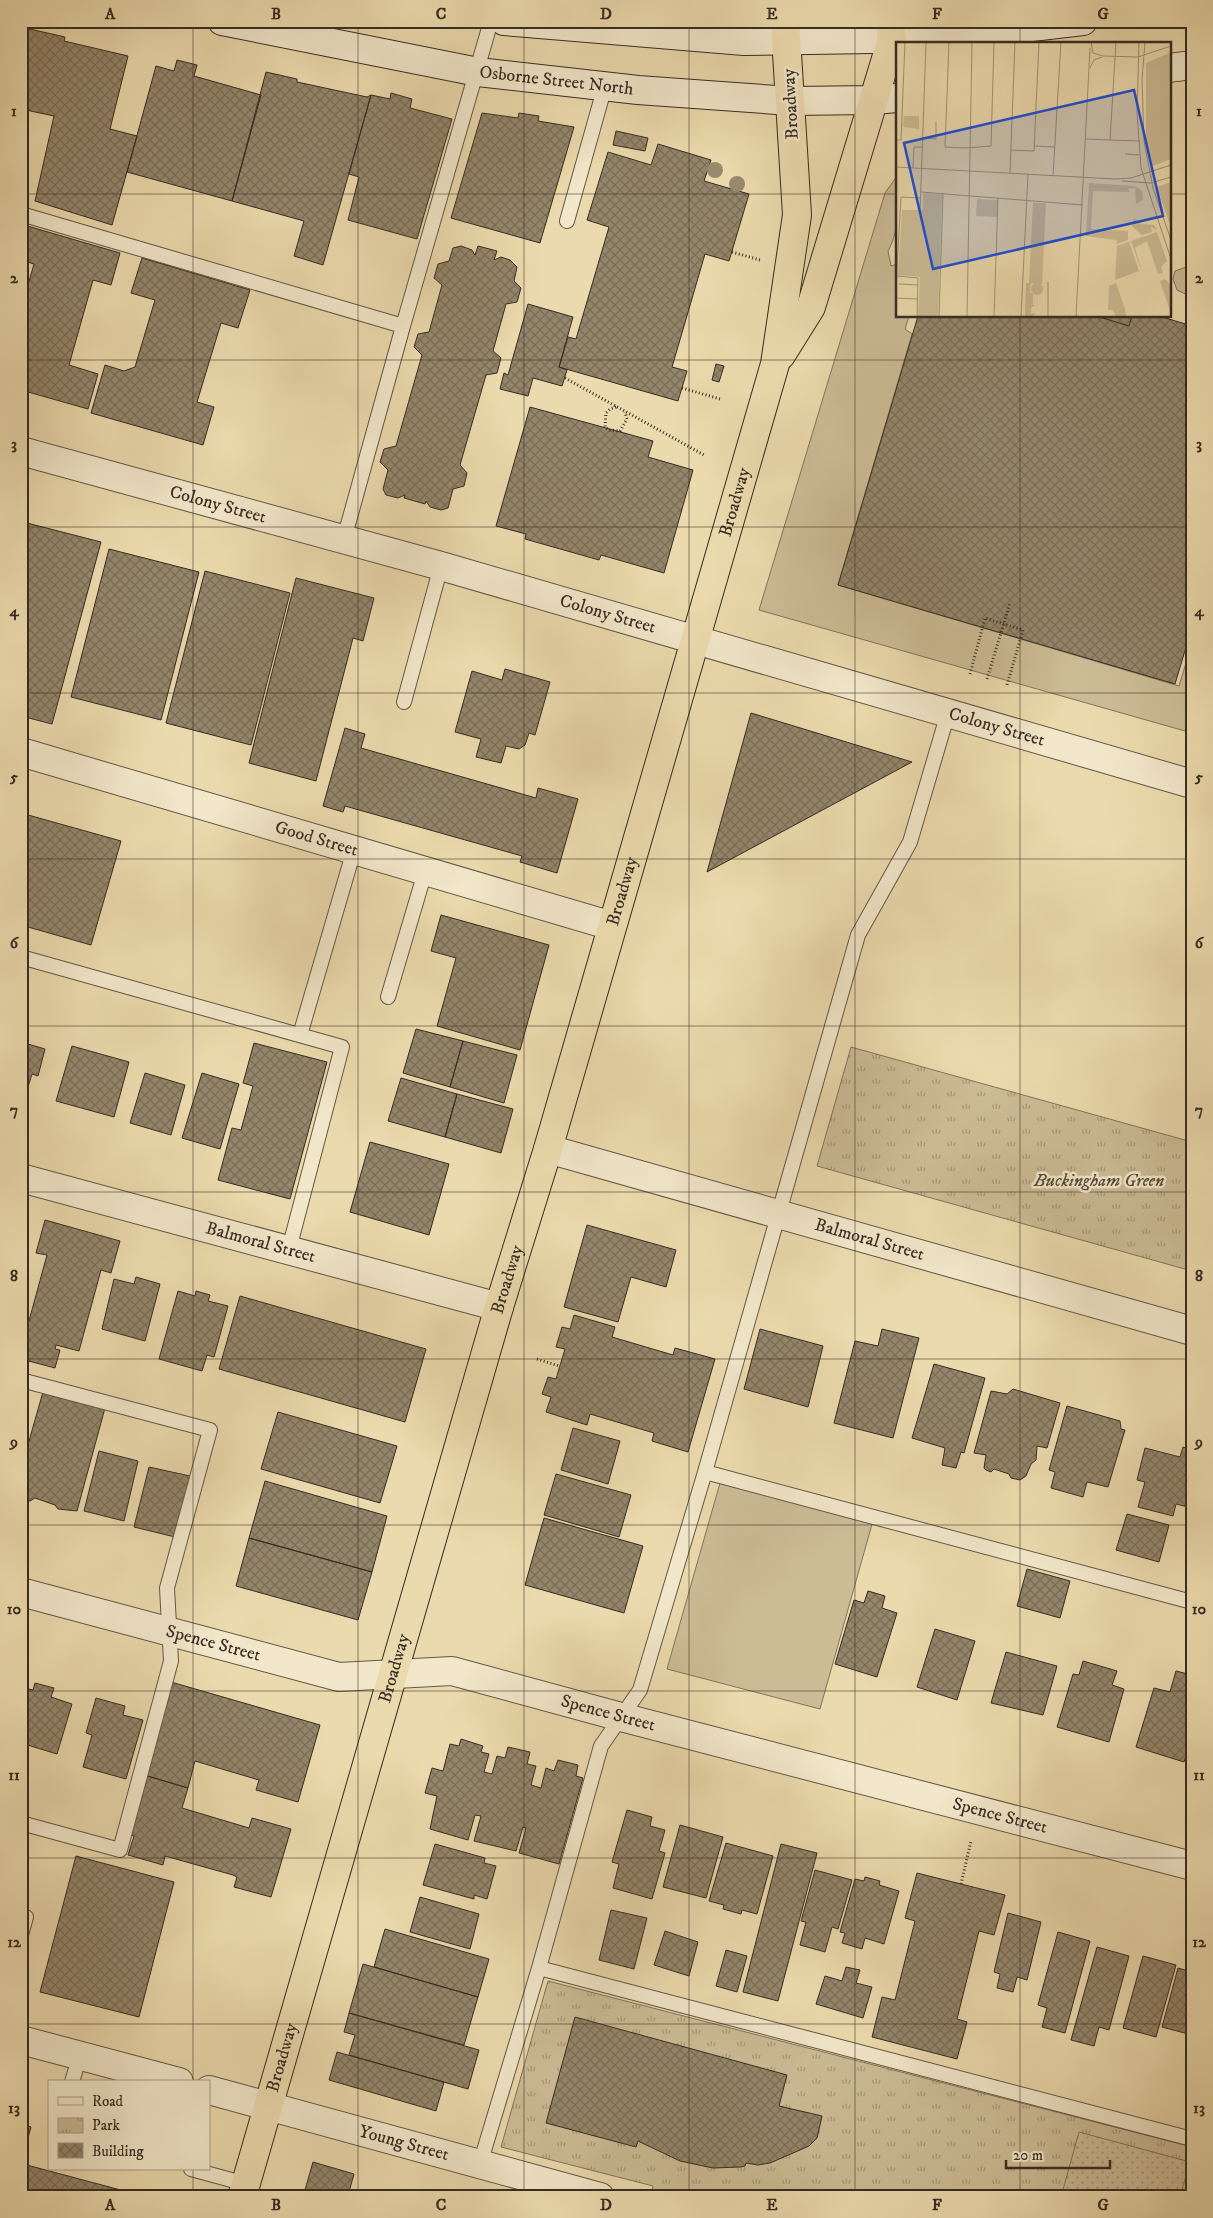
<svg xmlns="http://www.w3.org/2000/svg" width="1213" height="2218" viewBox="0 0 1213 2218" font-family="'IM FELL DW Pica',serif">
	<defs>
		<pattern id="park-tufts" width="24" height="20" patternUnits="userSpaceOnUse" patternTransform="scale(1.25)"><rect width="24" height="20" fill="#ccbc96"/><path d="M3 7l-1-3M5 7V3M7 7l1-3M15 17l-1-3M17 17v-4M19 17l1-3" fill="none" stroke="#a6997a"/></pattern>
		<pattern id="garden-dots" width="8" height="8" patternUnits="userSpaceOnUse" patternTransform="scale(1.25)"><rect width="8" height="8" fill="#ccbc96"/><path d="M2 2h.1M6 6h.1" fill="none" stroke="#a6997a" stroke-width="1.8" stroke-linecap="round"/></pattern>
		<pattern id="building-cross-hatch" width="8" height="8" patternUnits="userSpaceOnUse" patternTransform="scale(1.25)"><rect width="8" height="8" fill="#94866b"/><path d="M0 0l8 8M0 8l8-8" fill="none" stroke="#7a6e58"/></pattern>
	</defs>
	<rect width="100%" height="100%" fill="#ebdaad"/>
	<filter id="stains"><feTurbulence type="fractalNoise" baseFrequency=".004" numOctaves="4"/><feColorMatrix values="0 0 0 0 .2 0 0 0 0 .09 0 0 0 0 .02 0 0 0 .5 -.17"/></filter>
	<radialGradient id="worn" r=".72"><stop offset=".6" stop-color="#630" stop-opacity="0"/><stop offset="1" stop-color="#630" stop-opacity=".3"/></radialGradient>
	<path fill="#ccbc96" stroke="#81745c" d="M897,176C897,201 901,228 888,251L891,266L897,264V316H909L905,329L912,334L838,585L1179,686L1192,643V733L759,610L885,193Z
		M1192,265V297L1177,290L1173,279L1175,271Z
		M722,1476L874,1517L820,1709L667,1669Z"/>
	<path fill="url(#park-tufts)" stroke="#81745c" d="M851,1047L1192,1142V1271L817,1166Z
		M548,1981L1192,2147V2197H651L653,2186L501,2147Z"/>
	<path fill="url(#garden-dots)" stroke="#81745c" d="M1079,2132L1190,2162L1180,2197H1061Z"/>
	<path fill="url(#building-cross-hatch)" stroke="#362c23" d="M21,27L65,37L64,41L128,56L110,129L137,136L112,225L35,201L54,116L21,109Z
		M177,60L197,65L194,76L261,95L232,201L127,172L156,66L174,71Z
		M266,72L297,79V82L367,97L371,95L323,265L294,256L304,221L232,201Z
		M391,93L412,99L410,108L452,119L417,239L348,220L359,177L349,174L371,95L390,99Z
		M482,113L518,118L519,113L539,116L538,121L574,127L540,243L451,218Z
		M616,131L648,138L645,151L613,145Z
		M658,144L711,160L704,181L749,194L729,261L705,254L672,367L687,371L678,401L559,367L568,337L576,339L609,227L587,220L608,152L651,165Z
		M24,225L120,253L111,285L93,280L69,365L98,374L88,409L21,390V309L34,264L21,260V233Z
		M461,246L472,250L475,255L478,246L497,251L494,260L501,257L510,260L517,267L514,281L521,288L517,302L506,304L493,351L501,358L497,373L486,375L460,465L467,473L464,486L453,489L448,508L441,510L430,507L426,501L425,504L404,498L405,495L398,498L386,495L383,489L388,470L380,462L384,449L396,446L422,355L414,347L418,334L429,332L442,285L434,278L438,264L449,261L453,248Z
		M142,258L250,290L238,328L221,323L197,402L214,407L203,445L91,413L105,365L124,371L135,367L155,300L131,293Z
		M528,304L573,317L559,367L567,370L562,386L533,378L528,396L500,389L504,373L508,375Z
		M918,316H1159L1192,326V627L1175,684L838,585Z
		M1096,316H1132L1129,326Z
		M716,364L724,366L719,382L712,380Z
		M530,407L653,441L648,457L693,470L664,573L601,555L599,560L525,539L526,534L496,526Z
		M27,523L101,542L52,724L21,716V545Z
		M109,549L199,572L161,720L71,697Z
		M205,571L290,593L251,745L166,723Z
		M296,578L374,598L363,641L353,638L316,781L249,763Z
		M505,669L550,682L535,735L529,733L525,745L519,749L506,746L501,763L476,757L481,739L455,732L472,671L502,680Z
		M751,713L912,762L707,872Z
		M345,728L365,734L361,748L536,798L538,788L578,799L557,873L520,862L522,856L345,806L343,812L323,806Z
		M21,813L121,841L91,945L21,925Z
		M441,915L549,945L520,1050L437,1026L456,958L431,951Z
		M416,1029L463,1041L450,1087L403,1073Z
		M463,1041L517,1055L504,1103L450,1087Z
		M21,1042L45,1049L38,1076L32,1074L27,1090L21,1093Z
		M254,1043L327,1062L290,1199L218,1180L232,1128L241,1130L253,1086L243,1083Z
		M72,1046L129,1062L114,1117L56,1101Z
		M145,1073L185,1085L171,1135L130,1123Z
		M202,1073L239,1084L220,1149L182,1138Z
		M401,1078L457,1094L445,1137L388,1121Z
		M457,1094L513,1109L501,1153L445,1137Z
		M370,1142L449,1164L429,1235L350,1212Z
		M45,1220L120,1241L111,1273L101,1270L79,1351L56,1345L55,1349L60,1350L55,1368L21,1359V1350L47,1255L36,1253Z
		M587,1225L676,1250L666,1287L631,1277L618,1322L564,1307Z
		M136,1277L160,1284L145,1341L102,1329L114,1279L134,1284Z
		M178,1291L195,1296L196,1291L210,1295L208,1301L228,1306L214,1357L207,1355L202,1371L159,1359Z
		M240,1296L426,1349L405,1422L219,1369Z
		M574,1315L615,1327L612,1337L673,1355L675,1348L715,1359L688,1452L652,1441L654,1433L590,1414L587,1425L546,1412L551,1397L542,1394L548,1377L556,1379L565,1349L556,1347L562,1327L570,1329Z
		M760,1329L823,1346L808,1407L744,1389Z
		M882,1329L919,1338L893,1438L834,1423L855,1341L878,1346Z
		M934,1364L985,1378L964,1453L961,1452L956,1468L942,1465L945,1448L912,1438Z
		M1013,1389L1060,1403L1047,1448L1037,1446L1036,1460L1031,1464L1026,1476L1020,1480L1011,1478L1009,1474L994,1469L991,1472L986,1470L984,1468L986,1455L974,1453L991,1391L1007,1394Z
		M43,1392L105,1408L77,1511L58,1509L55,1505L35,1498L30,1501L21,1499V1469Z
		M1067,1406L1120,1421L1121,1429L1125,1430L1108,1487L1087,1482L1083,1497L1051,1488L1055,1472L1049,1470Z
		M278,1412L397,1446L380,1503L261,1469Z
		M573,1428L620,1441L608,1484L561,1470Z
		M1183,1447L1192,1450V1497H1190L1188,1507L1176,1504L1173,1516L1138,1507L1145,1482L1137,1480L1145,1448L1180,1457Z
		M99,1451L138,1461L124,1521L84,1511Z
		M149,1467L190,1476L175,1537L134,1527Z
		M556,1474L631,1495L619,1537L544,1515Z
		M265,1481L387,1516L372,1572L249,1538Z
		M1127,1514L1169,1525L1159,1562L1116,1550Z
		M544,1518L643,1546L624,1613L525,1585Z
		M249,1538L372,1572L358,1620L236,1586Z
		M1027,1569L1070,1581L1060,1618L1017,1606Z
		M868,1591L885,1596L882,1608L897,1613L877,1677L835,1664L854,1600L864,1603Z
		M935,1629L975,1641L957,1700L917,1687Z
		M1006,1652L1057,1666L1043,1715L991,1703Z
		M1083,1661L1117,1671L1112,1685L1124,1689L1109,1742L1057,1727L1073,1674L1079,1675Z
		M1176,1671L1192,1675V1737L1184,1762L1136,1747L1154,1688L1170,1692Z
		M171,1682L320,1725L298,1802L256,1790L259,1780L195,1761L188,1788L144,1775Z
		M35,1683L54,1688L51,1697L72,1704L57,1754L21,1743V1687L33,1690Z
		M96,1698L125,1706L123,1715L143,1720L126,1779L83,1767L92,1735L86,1733Z
		M461,1739L483,1746L481,1752L489,1754L484,1772L492,1774L497,1756L505,1758L508,1747L530,1752L527,1764L536,1766L531,1785L541,1788L546,1768L554,1771L558,1760L578,1765L576,1776L583,1778L559,1864L519,1853L526,1828L523,1827L516,1851L474,1841L481,1816L475,1815L468,1840L430,1829L437,1796L425,1793L432,1768L443,1771L450,1744L459,1746Z
		M144,1775L188,1788L182,1808L249,1828L252,1818L291,1829L271,1897L234,1887L237,1877L233,1875L165,1856L163,1865L128,1855L134,1836L127,1834Z
		M627,1810L652,1817L650,1826L665,1830L659,1851L665,1853L652,1899L613,1888L619,1864L612,1862Z
		M680,1825L723,1837L706,1898L663,1887Z
		M726,1843L773,1856L757,1914L742,1910L741,1914L723,1909L724,1905L709,1901Z
		M435,1844L485,1858L484,1863L496,1866L487,1899L474,1895V1899L423,1885Z
		M781,1844L817,1853L778,2001L743,1992Z
		M76,1856L174,1882L139,2017L40,1992Z
		M815,1870L852,1880L838,1929L832,1927L825,1952L800,1945L806,1922L801,1921Z
		M917,1873L1005,1895L994,1935L979,1931L957,2019L967,2022L957,2059L872,2037L882,1997L895,2000L915,1921L905,1918Z
		M865,1877L880,1881L879,1885L899,1891L884,1944L865,1938L862,1949L842,1943L845,1933L840,1932L855,1879L864,1881Z
		M420,1897L479,1914L470,1949L410,1932Z
		M611,1910L647,1918L634,1969L599,1960Z
		M1008,1913L1041,1922L1027,1980L1017,1977L1013,1992L997,1988L1000,1974L994,1972Z
		M385,1929L489,1959L478,1997L374,1967Z
		M665,1931L698,1942L689,1976L654,1965Z
		M1058,1932L1090,1941L1065,2033L1042,2027L1047,2008L1038,2005Z
		M1097,1947L1129,1956L1109,2030L1099,2027L1094,2046L1071,2040Z
		M726,1950L747,1956L737,1992L716,1986Z
		M1143,1956L1176,1965L1156,2037L1123,2028Z
		M363,1964L478,1997L464,2045L349,2013Z
		M846,1967L860,1970L856,1983L872,1987L863,2018L816,2004L825,1976L842,1981Z
		M1178,1968L1192,1972V2035L1162,2027Z
		M349,2013L479,2050L468,2089L349,2055L355,2035L344,2032Z
		M575,2017L787,2075L779,2106L822,2116L817,2138L809,2146L770,2163L758,2165L746,2163L745,2166L740,2167L713,2168L680,2161L638,2141L636,2147L546,2123Z
		M337,2052L444,2082L436,2111L329,2080Z
		M21,2124L31,2127L21,2163Z
		M313,2162L354,2174L349,2192L367,2197H303Z
		M23,2164L147,2197H21Z"/>
	<g fill="none" stroke-linecap="round" stroke-linejoin="round">
		<defs>
			<path id="lane" d="M21,214L403,326L491,21
				M567,221L605,86
				M344,539L403,326
				M404,702L441,566
				M21,957L342,1047L289,1249
				M388,997L425,872
				M300,1035L354,850
				M21,1380L210,1430L167,1588L171,1661L120,1850L21,1823
				M705,1472L1192,1602
				M21,1916L26,1917L21,1935
				M539,1968L1192,2139
				M72,2082L80,2055
				M480,2164L539,1968L601,1746L640,1690L705,1472L858,935L910,842L948,713
				M191,2169L246,2184
				M529,2197L534,2179"/>
			<g id="street">
				<path id="s1" d="M21,451L441,566L1192,784"/>
				<path id="s2" d="M21,752L612,926"/>
				<path id="s3" d="M548,1149L1192,1331"/>
				<path id="s4" d="M21,1178L499,1307"/>
				<path id="s5" d="M21,1592L339,1677L452,1671L621,1717L1192,1866"/>
				<path d="M21,2040L179,2082"/>
				<path id="s6" d="M209,2090L600,2197"/>
			</g>
			<g id="secondary">
				<path id="s7" d="M222,21L478,72L638,90L791,101L874,100L897,98"/>
				<path d="M504,21L744,41L937,38L1083,21"/>
				<path d="M1169,68L1192,65"/>
			</g>
			<g id="highway">
				<path d="M781,355L811,307L892,39L890,21"/>
				<path id="s8" d="M242,2197L499,1307L548,1149L775,364L797,215L785,21"/>
			</g>
		</defs>
		<use href="#lane" stroke="#635846" stroke-width="16"/>
		<use href="#street" stroke="#635846" stroke-width="30"/>
		<use href="#secondary" stroke="#362c23" stroke-width="30"/>
		<use href="#highway" stroke="#362c23" stroke-width="30"/>
		<path stroke="#362c23" stroke-width="3" stroke-dasharray="1 2.5" stroke-linecap="butt" d="M732,252L760,260
			M565,378L704,455
			M682,388L720,399
			M616,407L610,409L606,413L605,427L609,430L620,431L627,419L625,412
			M970,674L985,618L1023,630L1007,685
			M987,679L1010,603
			M537,1359L559,1366
			M961,1884L971,1841"/>
		<use href="#lane" stroke="#f2e7ca" stroke-width="14"/>
		<use href="#street" stroke="#f2e7ca" stroke-width="28"/>
		<use href="#secondary" stroke="#f2e7ca" stroke-width="28"/>
		<use href="#highway" stroke="#ebdaad" stroke-width="28"/>
	</g>
	<g fill="#988a6e">
		<circle cx="715" cy="170" r="8"/>
		<circle cx="737" cy="184" r="8"/>
	</g>
	<path fill="none" stroke="#362c23" stroke-width="1" stroke-opacity="0.55" d="M193,21V2082M358,21V2197M524,21V2197M689,21V2197M855,21V2197M1020,21V44M21,194H897M1169,194H1192M1020,316V2197M21,360H1192M21,527H1192M21,693H1192M21,859H1192M21,1026H1192M21,1192H1192M21,1359H1192M21,1525H1192M21,1691H1192M21,1858H1192M21,2024H1192M193,2169V2197"/>
	<g text-anchor="middle" dominant-baseline="central" stroke-width="5" stroke-linejoin="round" paint-order="stroke">
		<g font-size="18" fill="#362c23" stroke="#f2e7ca">
			<text stroke="none"><textPath href="#s7" startOffset="340">Osborne Street North</textPath></text>
			<text transform="translate(791 104) rotate(-93)">Broadway</text>
			<text stroke="none"><textPath href="#s8" startOffset="1765">Broadway</textPath></text>
			<text stroke="none"><textPath href="#s1" startOffset="204">Colony Street</textPath></text>
			<text stroke="none"><textPath href="#s1" startOffset="609">Colony Street</textPath></text>
			<text stroke="none"><textPath href="#s1" startOffset="1014">Colony Street</textPath></text>
			<text stroke="none"><textPath href="#s2" startOffset="308">Good Street</textPath></text>
			<text stroke="none"><textPath href="#s8" startOffset="1360">Broadway</textPath></text>
			<text stroke="none"><textPath href="#s3" startOffset="334">Balmoral Street</textPath></text>
			<text stroke="none"><textPath href="#s4" startOffset="248">Balmoral Street</textPath></text>
			<text stroke="none"><textPath href="#s8" startOffset="955">Broadway</textPath></text>
			<text stroke="none"><textPath href="#s5" startOffset="199">Spence Street</textPath></text>
			<text stroke="none"><textPath href="#s8" startOffset="550">Broadway</textPath></text>
			<text stroke="none"><textPath href="#s5" startOffset="604">Spence Street</textPath></text>
			<text stroke="none"><textPath href="#s5" startOffset="1009">Spence Street</textPath></text>
			<text stroke="none"><textPath href="#s8" startOffset="145">Broadway</textPath></text>
			<text stroke="none"><textPath href="#s6" startOffset="202">Young Street</textPath></text>
		</g>
		<g font-size="18" font-style="italic" fill="#54493a" stroke="#f2e7ca">
			<text x="1099" y="1181">Buckingham Green</text>
		</g>
	</g>
	<g transform="translate(896 42)">
		<rect width="275" height="275" fill="#ebdaad"/>
		<path d="M193,141L239,144L246,149L247,158L240,162L239,146L232,147L234,150L197,149L195,187L232,189V198L221,202L220,198L190,194ZM81,157L102,158V175L80,174ZM238,176L245,182L258,183L261,188L255,185L256,190L246,193L236,184ZM261,190L271,219L265,225L267,231L262,232L251,199L239,206L246,230L235,199ZM233,200L243,229L219,238L221,204ZM269,237L275,243L274,269L264,239ZM130,241H135L134,251H137V263H140L135,266V271H139L137,275H129ZM220,241L229,267L230,275H220L217,268H212L213,244Z" fill="#ccbc96"/>
		<path d="M275,10V117L257,124L253,119L250,98V21ZM275,140V186L261,145ZM27,151L46,152L42,275H22L24,235L2,233L6,168H27ZM137,161H150L146,242L133,241ZM135 247a6 6 0 1 1 12 0a6 6 0 1 1-12 0Z" fill="#ccbc96"/>
		<path d="M8,74H23V87L7,85ZM27 217a8 8 0 1 1 16 0a8 8 0 1 1-16 0Z" fill="#ccbc96"/>
		<path fill="none" stroke="#a39476" stroke-width="1" d="M53,0L49,105L69,106L95,104L98,0M195,0L197,11L207,14L242,15L275,4M220,0L214,98L244,99M243,0L241,71L245,126L275,217M249,0L246,38L248,99L257,146L275,198M194,26L198,18L206,15M27,96L40,97V80M190,97L214,98M0,98H5L9,0M138,104L158,105M115,108L138,109L143,0M229,112L244,113M0,125L219,137L235,136L275,123M17,126L18,105H27M114,131L119,0M157,134L165,0M226,139L255,141L275,135M25,150L187,163M24,171L30,0M1,234L22,236L21,275M152,240V275M3,242L22,243M0,243L5,155L25,156M0,256L21,257M43,275L47,151M71,275L76,0M98,275L102,156M125,275L132,132M180,275L194,6"/>
		<path fill="#1d4ed8" fill-opacity="0.15" stroke="#1d4ed8" stroke-width="2.5" d="M238,48L267,174L37,227L8,101Z"/>
		<rect width="275" height="275" fill="none" stroke="#362c23" stroke-width="2.5"/>
	</g>
	<rect width="1213" height="2218" fill="none" stroke="#ebdaad" stroke-width="55"/>
	<rect x="48" y="2080" width="162" height="90" fill="#f2e7ca" stroke="#a79c87"/>
	<rect x="58" y="2097" width="25" height="8" fill="#f2e7ca" stroke="#a79c87"/>
	<text x="92" y="2106" font-size="15" fill="#362c23">Road</text>
	<rect x="58" y="2118" width="25" height="15" fill="url(#park-tufts)" stroke="#a79c87"/>
	<text x="92" y="2130" font-size="15" fill="#362c23">Park</text>
	<rect x="58" y="2143" width="25" height="15" fill="url(#building-cross-hatch)" stroke="#a79c87"/>
	<text x="92" y="2156" font-size="15" fill="#362c23">Building</text>
	<path d="M1006 2160v8h104v-8" fill="none" stroke="#362c23" stroke-width="2.5"/>
	<text x="1013" y="2160" font-size="15" fill="#362c23" stroke="#f2e7ca" stroke-width="4" paint-order="stroke">20 m</text>
	<rect x="28" y="28" width="1158" height="2162" fill="none" stroke="#362c23" stroke-width="2"/>
	<g font-size="16" text-anchor="middle" font-weight="bold" fill="#362c23">
		<text x="110" y="19">A</text>
		<text x="276" y="19">B</text>
		<text x="441" y="19">C</text>
		<text x="606" y="19">D</text>
		<text x="772" y="19">E</text>
		<text x="937" y="19">F</text>
		<text x="1103" y="19">G</text>
		<text x="14" y="116">1</text>
		<text x="1199" y="116">1</text>
		<text x="14" y="283">2</text>
		<text x="1199" y="283">2</text>
		<text x="14" y="449">3</text>
		<text x="1199" y="449">3</text>
		<text x="14" y="616">4</text>
		<text x="1199" y="616">4</text>
		<text x="14" y="782">5</text>
		<text x="1199" y="782">5</text>
		<text x="14" y="948">6</text>
		<text x="1199" y="948">6</text>
		<text x="14" y="1115">7</text>
		<text x="1199" y="1115">7</text>
		<text x="14" y="1281">8</text>
		<text x="1199" y="1281">8</text>
		<text x="14" y="1447">9</text>
		<text x="1199" y="1447">9</text>
		<text x="14" y="1614">10</text>
		<text x="1199" y="1614">10</text>
		<text x="14" y="1780">11</text>
		<text x="1199" y="1780">11</text>
		<text x="14" y="1947">12</text>
		<text x="1199" y="1947">12</text>
		<text x="14" y="2113">13</text>
		<text x="1199" y="2113">13</text>
		<text x="110" y="2210">A</text>
		<text x="276" y="2210">B</text>
		<text x="441" y="2210">C</text>
		<text x="606" y="2210">D</text>
		<text x="772" y="2210">E</text>
		<text x="937" y="2210">F</text>
		<text x="1103" y="2210">G</text>
	</g>
	<rect width="100%" height="100%" filter="url(#stains)"/>
	<rect width="100%" height="100%" fill="url(#worn)"/>
</svg>
